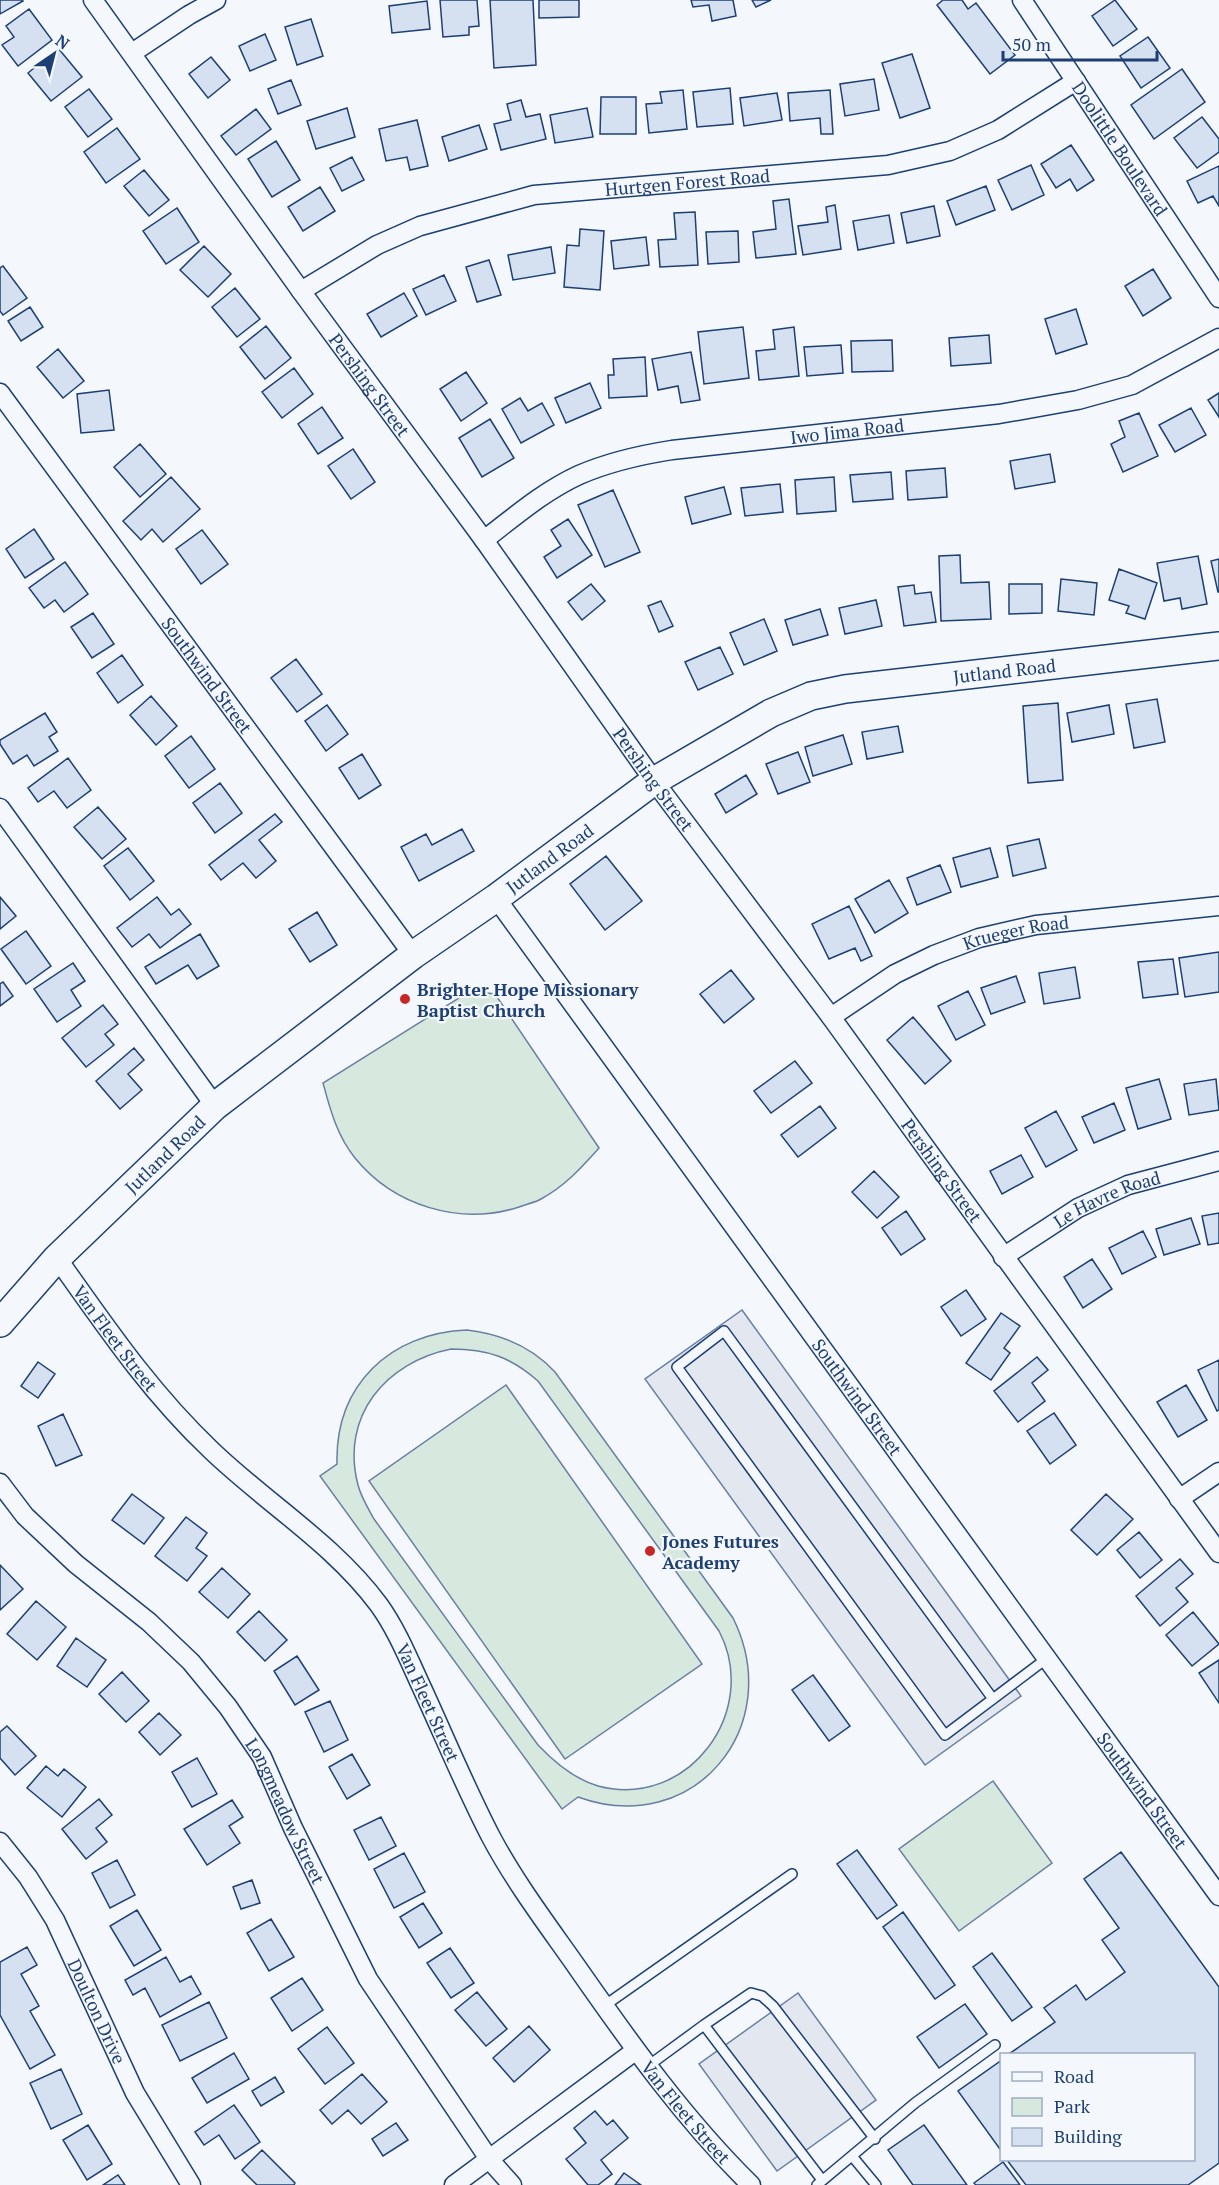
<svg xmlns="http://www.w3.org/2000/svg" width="1219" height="2185" viewBox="0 0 1219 2185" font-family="'PT Serif',serif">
	<rect width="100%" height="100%" fill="#f4f7fb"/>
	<path fill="#d7e8df" stroke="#687fa3" stroke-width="1.5" fill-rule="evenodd" d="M470,991L495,994L599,1148C581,1168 565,1186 541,1199C534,1203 526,1204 519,1207C460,1226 394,1206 355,1158C337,1136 330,1109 323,1083Z
		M467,1330C501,1334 531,1346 555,1372L733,1618C787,1727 693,1839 578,1797L562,1809L320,1476L337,1464C335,1385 390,1333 467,1330ZM451,1349C487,1349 511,1357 538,1381L719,1631C761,1711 688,1810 598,1786C574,1779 555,1763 538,1745L374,1519C368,1508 361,1497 358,1485C340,1416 386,1362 451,1349Z
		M506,1385L702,1664L565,1759L369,1481Z
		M993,1781L1052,1863L959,1931L899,1849Z"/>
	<path fill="#e3e8f0" stroke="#687fa3" stroke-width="1.5" d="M742,1310L1021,1696L925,1765L645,1379Z
		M798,1993L876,2100L777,2171L699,2064Z"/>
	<path fill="#d5e0f0" stroke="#1d3f73" stroke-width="1.5" d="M0,0H22L23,1L0,14Z
		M440,0H477L479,26L469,27V35L443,37Z
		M490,0H533L536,65L494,68Z
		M539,0H579V17L539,18Z
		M691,0H733L736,16L712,21L709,5L693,7Z
		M752,0H771L756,7Z
		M943,0H962L968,9L976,3L1015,55L990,74L937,5Z
		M1115,0L1137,29L1113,46L1092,16Z
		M427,1L430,29L392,33L389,6Z
		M29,9L52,40L18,66L2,45L14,37L6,26Z
		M311,19L323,56L297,65L285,27Z
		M265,34L276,60L250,71L239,46Z
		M1148,37L1170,68L1141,88L1120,56Z
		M58,48L82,77L51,101L28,73Z
		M912,54L930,108L900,118L882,63Z
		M211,57L230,80L208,98L189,74Z
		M1182,69L1205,102L1154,139L1131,105Z
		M874,79L879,110L845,116L840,84Z
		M291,80L301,105L278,114L268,89Z
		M730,88L733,124L697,127L693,92Z
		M89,89L112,119L88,137L65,107Z
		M683,90L687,129L649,133L646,104L662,103L660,92Z
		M830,90L833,134H821L820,118L790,121L788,93Z
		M777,93L782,120L744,126L740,98Z
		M601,97H636V134H600Z
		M521,100L526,117L540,114L546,139L501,150L494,124L511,120L507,104Z
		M347,108L355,137L316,149L307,121Z
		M587,108L593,137L555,143L550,115Z
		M256,109L271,129L236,155L221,136Z
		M1202,117L1219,139V152L1197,168L1174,138Z
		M417,120L428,166L410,170L407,157L386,161L379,129Z
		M479,125L487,149L449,161L442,137Z
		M117,128L140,159L106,183L84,152Z
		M276,141L300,180L272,197L248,159Z
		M1071,145L1094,180L1077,191L1070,179L1056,188L1041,164Z
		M352,157L364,180L342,191L330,168Z
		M1031,165L1044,195L1012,210L998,180Z
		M1219,166V206L1213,196L1198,203L1187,181Z
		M144,170L169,200L149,216L124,186Z
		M986,186L995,210L956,225L947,201Z
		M320,187L335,211L303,231L288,207Z
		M789,199L796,254L756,258L753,232L776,229L773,201Z
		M835,205L841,249L803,255L798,226L828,222L826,207Z
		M934,206L940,236L907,243L901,213Z
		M177,208L199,242L166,264L143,231Z
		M695,212L698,265L660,267L658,240L676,239L674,213Z
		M889,215L894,243L858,250L853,221Z
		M580,229L604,231L600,290L564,287L567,245L579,246Z
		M738,231L739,262L708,264L706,232Z
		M646,237L649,265L614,269L611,241Z
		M204,246L231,274L208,297L180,270Z
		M551,247L555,273L513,280L508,255Z
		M489,260L501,295L477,302L466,267Z
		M3,266L27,298L3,315L0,311V268Z
		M1153,269L1171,298L1143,316L1125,286Z
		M444,275L456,301L426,315L413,289Z
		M235,288L260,319L237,337L212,307Z
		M404,293L417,316L381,337L367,314Z
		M30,307L43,327L21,341L8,321Z
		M1076,309L1087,344L1056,354L1045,319Z
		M266,326L291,358L265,379L240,347Z
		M743,327L749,378L704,384L698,332Z
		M794,327L799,376L759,380L756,351L775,349L773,330Z
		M989,335L991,363L951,366L949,338Z
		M892,340L893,371L852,372L851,341Z
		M841,345L843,373L807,376L804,347Z
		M58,349L84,381L63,398L37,367Z
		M691,352L700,400L681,403L678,386L658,390L652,359Z
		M645,357L647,396L609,398L608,375H614L613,359Z
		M294,368L313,394L282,418L262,392Z
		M466,372L487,403L461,421L440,389Z
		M590,383L601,408L566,423L555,398Z
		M109,390L114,430L81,433L77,394Z
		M1219,393V417L1208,400Z
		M520,398L528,411L542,403L554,425L521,443L502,409Z
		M322,407L343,438L318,454L298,424Z
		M1191,408L1206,435L1175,452L1159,425Z
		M1139,413L1158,456L1123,472L1111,444L1125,437L1119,421Z
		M490,419L514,458L482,477L459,438Z
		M140,444L166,474L140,497L114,467Z
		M353,449L375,482L351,499L328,466Z
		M1050,454L1055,482L1015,489L1010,461Z
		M945,468L947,497L908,500L906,471Z
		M891,472L893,499L853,502L850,475Z
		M171,477L200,509L163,542L152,529L141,540L123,521Z
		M834,477L836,511L797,514L795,480Z
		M780,484L783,512L745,516L741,488Z
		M724,487L731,514L692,524L685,497Z
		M613,490L640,552L605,567L578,505Z
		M568,519L592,555L557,578L544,557L561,546L551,530Z
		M34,529L54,559L25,578L6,549Z
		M202,530L228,564L201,584L176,549Z
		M960,555L961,583L989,582L991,619L941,621L939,556Z
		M1198,556L1207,604L1182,609L1180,598L1164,601L1157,563Z
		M1219,559V592H1218L1211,561Z
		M65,562L88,594L64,612L55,600L44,608L29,588Z
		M1119,569L1157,583L1145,619L1126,613L1129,606L1109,600Z
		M1061,579L1097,583L1094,615L1058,611Z
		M591,584L605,601L582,620L568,602Z
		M1009,584H1042V613L1009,614Z
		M914,585L915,594L931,592L936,622L904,626L898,587Z
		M876,600L882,626L845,634L839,608Z
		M661,601L673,626L659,632L648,606Z
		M820,609L828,635L793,645L785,620Z
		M93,613L114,644L92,658L71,627Z
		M764,619L777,651L744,665L730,633Z
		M720,647L733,674L698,690L685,662Z
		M122,655L143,685L118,703L97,673Z
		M296,659L322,694L297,712L271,678Z
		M151,696L177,726L156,745L130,715Z
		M1157,699L1165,742L1134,748L1126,704Z
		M1058,703L1063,780L1028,783L1023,706Z
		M327,705L348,734L326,751L305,721Z
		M1109,705L1114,734L1072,742L1067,713Z
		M45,713L57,732L49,737L58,751L34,766L27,755L13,764L0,744V740Z
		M898,726L903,752L867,759L862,732Z
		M843,735L852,764L813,776L805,747Z
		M191,736L215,769L189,788L165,756Z
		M798,752L810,782L778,794L766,764Z
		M362,754L381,785L359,799L339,768Z
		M68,758L91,790L67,808L54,791L38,802L28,788Z
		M746,775L757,794L726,813L715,794Z
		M220,783L242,813L215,833L193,803Z
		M98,807L126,839L102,859L74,827Z
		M275,814L282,822L259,840L276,861L256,878L243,863L221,880L209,865Z
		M462,829L474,851L419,881L401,847L426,834L432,845Z
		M1039,839L1046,868L1013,876L1007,846Z
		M128,848L154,881L130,900L104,866Z
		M990,848L998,877L961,887L953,858Z
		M606,856L642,901L605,930L570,884Z
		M940,865L951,892L917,905L907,878Z
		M889,880L908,913L875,933L855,899Z
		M0,897L16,916L0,929Z
		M157,897L171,915L179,909L191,924L160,948L149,934L132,947L117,928Z
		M849,906L872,956L861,961L855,948L829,959L812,924Z
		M317,912L337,945L310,962L289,929Z
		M26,931L51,966L26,984L1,949Z
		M200,934L219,966L197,979L188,965L156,984L145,967Z
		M1219,952V992L1185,997L1179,958Z
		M1173,959L1178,994L1143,998L1138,962Z
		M73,963L85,981L71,990L81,1006L57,1022L34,989Z
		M1075,967L1080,998L1044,1004L1039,973Z
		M731,970L754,999L724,1023L700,994Z
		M1016,976L1025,1002L991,1014L981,988Z
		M3,982L13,996L0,1006V984Z
		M968,991L985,1025L956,1040L938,1006Z
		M103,1005L118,1024L105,1034L114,1045L86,1067L62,1038Z
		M913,1017L951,1061L925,1084L887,1040Z
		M134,1048L144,1060L128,1074L142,1090L120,1109L96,1081Z
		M795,1061L812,1083L771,1113L754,1091Z
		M1159,1079L1171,1119L1138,1129L1126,1088Z
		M1216,1079L1219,1110L1189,1115L1184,1084Z
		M1114,1103L1125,1130L1094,1143L1082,1117Z
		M820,1106L836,1128L798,1157L781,1135Z
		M1056,1111L1077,1150L1046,1167L1025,1128Z
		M1021,1155L1033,1177L1002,1194L990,1171Z
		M874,1171L899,1197L877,1218L852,1192Z
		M906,1211L925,1239L901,1255L882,1228Z
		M1219,1213V1243L1208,1245L1202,1216Z
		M1191,1218L1200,1244L1164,1255L1156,1229Z
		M1143,1231L1156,1257L1122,1274L1109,1248Z
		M1092,1259L1112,1289L1083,1308L1064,1277Z
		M966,1290L986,1319L961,1336L941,1307Z
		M1001,1313L1020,1326L1004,1348L1010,1353L991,1380L966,1363Z
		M1037,1357L1048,1370L1032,1383L1045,1401L1018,1422L994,1391Z
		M1219,1360V1410L1217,1411L1198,1370Z
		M38,1362L55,1374L38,1398L21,1386Z
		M1186,1385L1207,1420L1178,1437L1157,1402Z
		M1054,1413L1076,1445L1050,1464L1027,1431Z
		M63,1414L82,1455L56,1466L38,1426Z
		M132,1494L164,1518L144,1544L112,1520Z
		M1106,1494L1133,1519L1097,1555L1071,1530Z
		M186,1517L207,1533L196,1548L207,1556L187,1581L155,1556Z
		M1139,1532L1162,1560L1140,1578L1117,1550Z
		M1180,1559L1193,1574L1176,1588L1188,1602L1160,1626L1136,1596Z
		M0,1565L23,1589L0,1610Z
		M222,1568L250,1594L228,1618L199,1592Z
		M36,1601L66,1627L37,1660L7,1634Z
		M259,1611L287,1640L265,1661L237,1632Z
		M1193,1612L1219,1644L1192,1666L1166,1635Z
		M76,1638L106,1660L87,1687L57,1666Z
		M297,1656L319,1690L295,1705L274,1671Z
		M1219,1660V1703L1199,1673Z
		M122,1672L149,1701L126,1722L99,1694Z
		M813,1675L850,1726L829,1741L792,1690Z
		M330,1701L348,1740L324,1752L305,1712Z
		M159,1713L181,1735L160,1755L139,1732Z
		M7,1726L36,1756L15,1775L0,1758V1732Z
		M352,1754L370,1785L347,1799L329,1767Z
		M197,1758L217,1794L192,1807L172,1772Z
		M46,1766L58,1776L64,1769L86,1787L62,1817L27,1788Z
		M99,1799L112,1815L96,1828L107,1842L86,1859L62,1829Z
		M232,1800L243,1817L229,1826L240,1843L207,1865L184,1829Z
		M381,1817L396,1846L369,1860L354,1830Z
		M857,1850L897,1905L877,1919L837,1864Z
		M1121,1852L1219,1987V2163L1188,2185H1026L1007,2160H1194V2054H1009L1055,2022L1044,2008L1076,1985L1086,2000L1125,1972L1102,1940L1119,1928L1084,1879Z
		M404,1853L425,1892L394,1908L374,1869Z
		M117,1860L135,1895L110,1908L92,1873Z
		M252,1880L260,1903L241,1909L233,1887Z
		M423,1903L442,1933L419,1948L400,1917Z
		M137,1910L161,1950L134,1966L110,1926Z
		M903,1912L955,1985L935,1999L883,1927Z
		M271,1919L294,1957L269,1971L247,1933Z
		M27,1947L37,1965L21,1974L39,2006L30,2011L55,2055L30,2069L0,2015V1962Z
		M450,1948L474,1983L451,1998L427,1963Z
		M992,1953L1032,2007L1012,2021L973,1967Z
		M166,1957L180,1982L191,1976L201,1994L160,2017L145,1988L133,1995L125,1980Z
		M302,1978L323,2010L292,2031L271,1998Z
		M477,1992L507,2029L486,2046L455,2010Z
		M209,2002L227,2038L180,2061L162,2025Z
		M965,2004L987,2034L939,2068L917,2037Z
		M529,2026L550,2050L514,2082L493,2058Z
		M327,2027L354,2063L325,2084L298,2049Z
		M234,2053L249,2079L207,2103L192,2078Z
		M1002,2060V2152L958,2091Z
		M61,2069L82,2114L51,2129L30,2083Z
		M362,2074L387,2102L361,2124L348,2110L332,2124L320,2110Z
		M275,2077L284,2092L261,2106L252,2091Z
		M234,2105L260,2142L235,2159L219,2135L204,2145L195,2132Z
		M595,2111L607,2125L613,2120L628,2138L601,2160L612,2174L598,2185H588L566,2159L586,2143L574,2128Z
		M396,2123L408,2140L383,2156L372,2139Z
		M88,2125L112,2164L87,2180L63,2140Z
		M924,2125L967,2185H913L888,2150Z
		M262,2150L295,2183L294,2185H257L242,2170Z
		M1003,2162L1020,2185H976L974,2183Z
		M624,2173L641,2185H615Z
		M118,2175L125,2185H103Z"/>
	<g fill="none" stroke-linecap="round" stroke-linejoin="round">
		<defs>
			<path id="lane" d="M993,1699L724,1331L677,1367L945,1735L1046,1659
				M604,2006L792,1874
				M648,2066L704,2025
				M852,2156L876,2185
				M822,2180L704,2025L751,1993L762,1996L773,2006L875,2139
				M817,2185L915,2103L995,2045"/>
			<g id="street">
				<path id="s1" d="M93,0L301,291L484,540L654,781L831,1017L1219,1553"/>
				<path id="s2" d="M1022,0L1219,298"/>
				<path d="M132,53L189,15L216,0"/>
				<path id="s3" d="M301,291L377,245L420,226L534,195L888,165L950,151L998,130L1076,81"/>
				<path id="s4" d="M0,393L413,955"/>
				<path id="s5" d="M484,540C514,517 544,491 579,475C609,462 640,455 672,450L999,414L1078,400L1132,385L1219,338"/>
				<path d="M0,808L215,1106"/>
				<path id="s6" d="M496,898L1219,1896"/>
				<path id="s7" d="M831,1017L895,974L934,955L979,938L1036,925L1219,906"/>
				<path id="s8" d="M1003,1257L1078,1208L1128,1185L1219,1161"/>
				<path id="s9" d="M57,1258C106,1327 149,1391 211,1450C266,1503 333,1543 379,1605C397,1630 409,1660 422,1688C445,1738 466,1789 491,1837C516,1884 549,1927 579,1970C632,2046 685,2120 751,2185"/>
				<path id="s10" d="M0,1483L25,1516L76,1564L149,1622L191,1662L228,1707L262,1757L293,1828L368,1979L489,2159L512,2185"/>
				<path d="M1179,1499L1219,1472"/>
				<path id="s11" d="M0,1842L28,1877L55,1920L135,2093L191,2185"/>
				<path d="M454,2185L635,2051"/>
			</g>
			<g id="secondary">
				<path id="s12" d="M0,1323L57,1258L215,1106L413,955L496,898L654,781L771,713L811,696L845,689L1219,646"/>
			</g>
		</defs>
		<use href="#lane" stroke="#1d3f73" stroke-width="12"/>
		<use href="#street" stroke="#1d3f73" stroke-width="21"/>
		<use href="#secondary" stroke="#1d3f73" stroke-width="30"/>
		<use href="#lane" stroke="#f4f7fb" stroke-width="9"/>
		<use href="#street" stroke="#f4f7fb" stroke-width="18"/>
		<use href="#secondary" stroke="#f4f7fb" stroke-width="27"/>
	</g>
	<g fill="#c62828" stroke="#f4f7fb" stroke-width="2">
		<circle cx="405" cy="999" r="6"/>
		<circle cx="650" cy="1551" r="6"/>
	</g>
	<g text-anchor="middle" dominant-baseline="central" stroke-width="4.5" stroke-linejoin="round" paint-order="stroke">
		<g font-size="18" fill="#1d3f73" stroke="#f4f7fb">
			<text stroke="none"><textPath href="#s2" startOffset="178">Doolittle Boulevard</textPath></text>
			<text stroke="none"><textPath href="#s3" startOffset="408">Hurtgen Forest Road</textPath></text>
			<text stroke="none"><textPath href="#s1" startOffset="474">Pershing Street</textPath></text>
			<text stroke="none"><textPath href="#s5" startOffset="388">Iwo Jima Road</textPath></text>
			<text stroke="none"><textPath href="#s12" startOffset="1226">Jutland Road</textPath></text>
			<text stroke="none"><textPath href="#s4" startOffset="350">Southwind Street</textPath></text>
			<text stroke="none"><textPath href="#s1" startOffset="960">Pershing Street</textPath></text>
			<text stroke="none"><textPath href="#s12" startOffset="722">Jutland Road</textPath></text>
			<text stroke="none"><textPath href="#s7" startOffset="206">Krueger Road</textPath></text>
			<text stroke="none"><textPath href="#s12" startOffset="236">Jutland Road</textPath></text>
			<text stroke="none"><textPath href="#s1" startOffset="1446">Pershing Street</textPath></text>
			<text stroke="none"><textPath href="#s8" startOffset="120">Le Havre Road</textPath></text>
			<text stroke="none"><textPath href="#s9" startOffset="99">Van Fleet Street</textPath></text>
			<text stroke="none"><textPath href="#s6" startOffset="616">Southwind Street</textPath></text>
			<text stroke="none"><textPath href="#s9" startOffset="585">Van Fleet Street</textPath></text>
			<text stroke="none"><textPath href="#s6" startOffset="1102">Southwind Street</textPath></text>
			<text stroke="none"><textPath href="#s10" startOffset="440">Longmeadow Street</textPath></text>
			<text stroke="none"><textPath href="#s11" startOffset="196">Doulton Drive</textPath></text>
			<text stroke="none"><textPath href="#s9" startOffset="1071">Van Fleet Street</textPath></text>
		</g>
		<g font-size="18" font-weight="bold" fill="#1d3f73" stroke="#f4f7fb" text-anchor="start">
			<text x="417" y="989">Brighter Hope Missionary<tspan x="417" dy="21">Baptist Church</tspan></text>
			<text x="662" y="1541">Jones Futures<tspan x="662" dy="21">Academy</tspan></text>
		</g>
	</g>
	<rect x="1000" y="2053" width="195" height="108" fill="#f4f7fb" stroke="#9eadc5" stroke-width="1.5"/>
	<rect x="1012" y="2072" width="30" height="9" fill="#f4f7fb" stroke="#9eadc5" stroke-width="1.5"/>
	<text x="1054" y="2083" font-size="18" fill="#1d3f73">Road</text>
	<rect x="1012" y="2098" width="30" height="18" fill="#d7e8df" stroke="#9eadc5" stroke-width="1.5"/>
	<text x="1054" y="2113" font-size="18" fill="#1d3f73">Park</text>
	<rect x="1012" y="2128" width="30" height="18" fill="#d5e0f0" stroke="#9eadc5" stroke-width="1.5"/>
	<text x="1054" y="2143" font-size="18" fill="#1d3f73">Building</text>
	<g transform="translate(54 54) rotate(35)" stroke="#f4f7fb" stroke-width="4.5" paint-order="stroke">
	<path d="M0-4.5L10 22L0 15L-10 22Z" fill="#1d3f73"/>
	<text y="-9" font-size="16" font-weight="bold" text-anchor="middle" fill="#1d3f73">N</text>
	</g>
	<path d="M1003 51v9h154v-9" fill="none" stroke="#1d3f73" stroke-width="3"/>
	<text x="1012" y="51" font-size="18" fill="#1d3f73" stroke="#f4f7fb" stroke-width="4.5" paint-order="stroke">50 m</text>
</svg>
